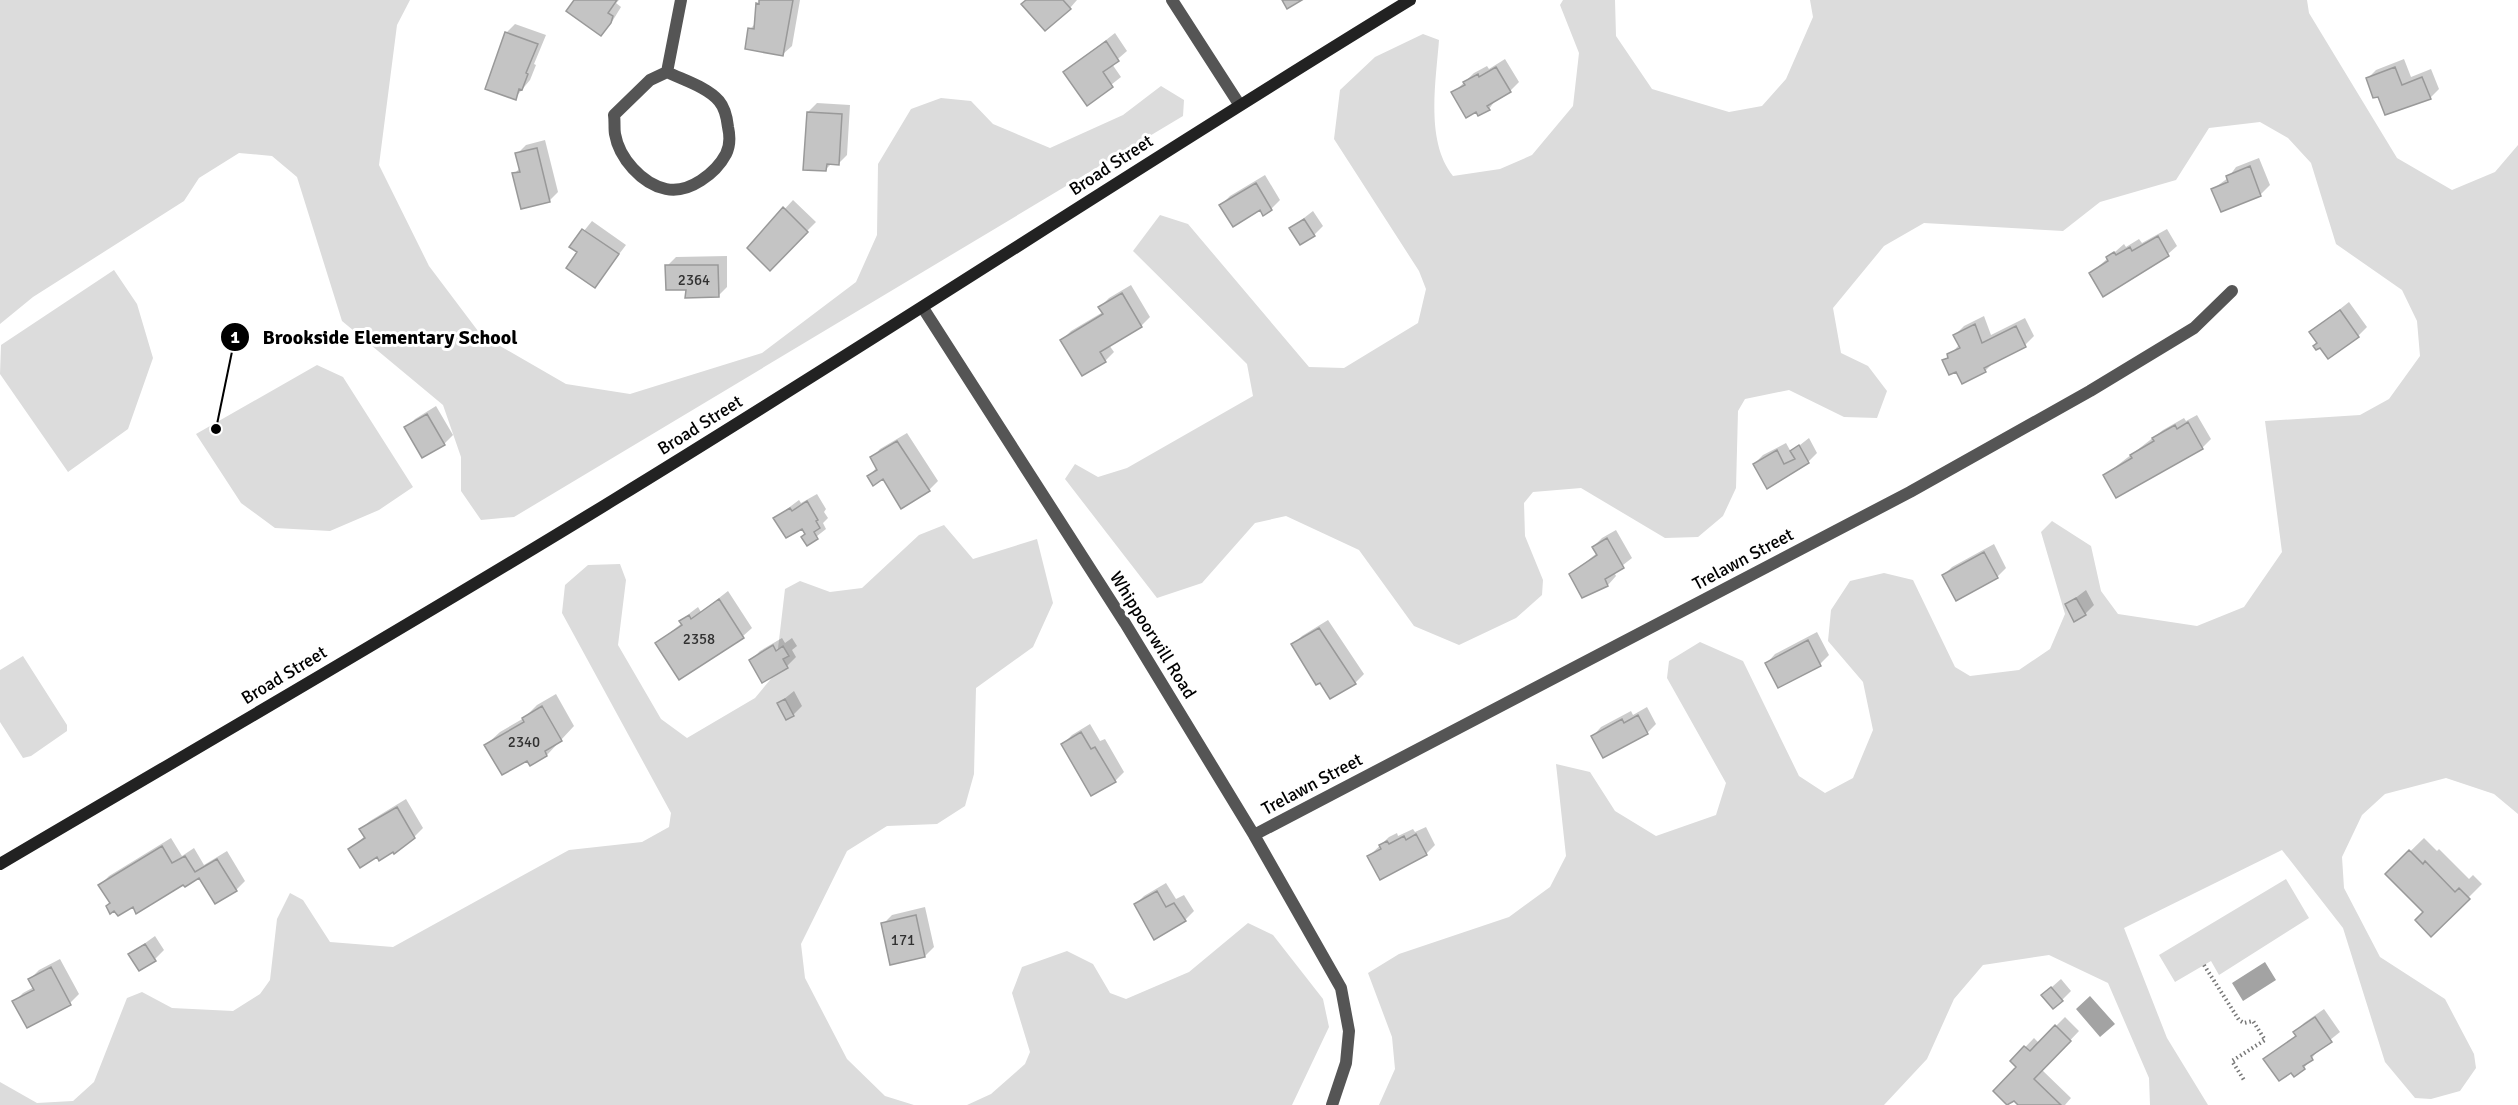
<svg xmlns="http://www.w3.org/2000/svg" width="2518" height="1105" viewBox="0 0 2518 1105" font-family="Signika,sans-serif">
	<rect width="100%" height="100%" fill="#fff"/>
	<path fill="#dcdcdc" d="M0,0H410L397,25L379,165L429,266L481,335L566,384L630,394L762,353L856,282L877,235L878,164L911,109L941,98L971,101L993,124L1050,148L1123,115L1161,86L1184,100L1183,116L514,517L481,520L461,491V457L443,405L342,321L297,177L272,156L239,153L199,178L184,201L33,297L0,324Z
		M1563,0H1615L1616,36L1652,89L1729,112L1762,106L1786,79L1813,17L1810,0H2307L2309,13L2397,158L2452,190L2495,172L2518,145V814L2494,794L2446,778L2385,794L2362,815L2342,857L2344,888L2380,957L2445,999L2474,1054L2476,1068L2460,1091L2431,1099L2415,1098L2385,1062L2343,928L2282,850L2124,928L2167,1038L2208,1105H2150L2149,1078L2108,983L2049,955L1983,965L1954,999L1927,1059L1884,1105H1379L1395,1069L1392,1037L1368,973L1399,954L1509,917L1550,887L1566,856L1556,764L1590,772L1615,811L1656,836L1716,815L1726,783L1667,678L1669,661L1700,642L1743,661L1799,776L1825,793L1853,778L1873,730L1863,682L1828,641L1831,610L1850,581L1884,573L1913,580L1955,667L1970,676L2019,670L2050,649L2065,614L2041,532L2052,521L2091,546L2101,591L2118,614L2197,626L2244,607L2282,552L2265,421L2360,415L2389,399L2420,356L2417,321L2402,290L2336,244L2311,163L2288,138L2260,122L2209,128L2176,180L2100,202L2063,231L1924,223L1884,246L1833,308L1841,353L1868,366L1887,391L1877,418L1844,417L1789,390L1745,399L1738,411L1736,488L1723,516L1698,537L1665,538L1581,488L1533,492L1524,503L1525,536L1543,580L1542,595L1516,618L1459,645L1414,626L1359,550L1286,516L1255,523L1202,583L1157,598L1065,479L1075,464L1098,477L1127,468L1253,396L1247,364L1133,251L1160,215L1188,224L1309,367L1344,368L1418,323L1426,289L1419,271L1334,139L1340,90L1375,57L1423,34L1439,40C1436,82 1425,141 1453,176L1500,169L1532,155L1573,106L1579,53L1560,5Z
		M114,270L137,304L153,358L128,429L68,472L0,374L1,345Z
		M317,365L343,377L413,487L379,510L330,531L275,528L241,503L196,434Z
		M944,525L973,559L1037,539L1053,603L1033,647L976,688L974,774L965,806L937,824L887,826L847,851L801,944L805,978L847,1059L885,1096L914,1105H0V1082L37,1103L73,1101L94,1082L127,998L142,992L172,1008L233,1011L260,994L270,980L277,919L290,893L303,900L330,942L393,947L569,850L642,842L669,827L671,813L562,613L565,585L588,565L620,564L626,580L618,645L661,719L687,738L755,698L775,674L785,589L800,581L830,592L862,588L919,535Z
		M23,656L67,725V731L31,756L23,758L0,722V670Z
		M2286,879L2309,918L2219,975L2211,961L2175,982L2159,955Z
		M1248,923L1273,935L1323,999L1329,1027L1292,1105H967L991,1094L1025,1064L1030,1052L1012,993L1022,967L1067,951L1093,964L1110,993L1126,999L1189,972Z"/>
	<path fill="#a3a3a3" d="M2265,962L2276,980L2243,1001L2232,983Z
		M2090,996L2115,1024L2100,1037L2076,1009Z"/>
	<path fill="#0003" d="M575,0H619L616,3L621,7L610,25L601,34Z
		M761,0H800L792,46L783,54L750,29L756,23L758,4Z
		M1027,0H1077L1070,8Z
		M515,24L546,35L534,64L536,65L530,80L515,98L506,33Z
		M1115,33L1127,51L1112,64L1121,77L1087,104L1065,72Z
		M1505,59L1519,82L1510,91L1497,98L1489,109L1453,93L1474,73L1487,66L1489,69Z
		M2404,59L2411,77L2431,69L2439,89L2430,98L2379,95L2367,79L2376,70Z
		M817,103L850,105L847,155L838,164L832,163L826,169L808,112Z
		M545,140L558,192L549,201L514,174L520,168L517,154L526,145Z
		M2259,158L2270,185L2261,194L2222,210L2213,189L2228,178L2236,167Z
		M1265,175L1280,200L1271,209L1221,205L1230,196Z
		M793,200L816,222L770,268L749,248Z
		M1313,211L1323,226L1314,235L1291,228Z
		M592,221L626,245L595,286L579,252L571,247Z
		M2167,229L2177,246L2168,254L2091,273L2124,244L2126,247L2139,239L2142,243Z
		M727,256V287L718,296L687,288L667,266L676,257Z
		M1131,285L1150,317L1141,326L1109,345L1114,352L1105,361L1062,340L1071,331L1103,312L1100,307L1109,298Z
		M2349,302L2367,327L2358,336L2318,342L2311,332Z
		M1984,316L1991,335L2025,318L2034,336L2025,345L1994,362L1985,371L1956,370L1944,361L1960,344L1955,335L1964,326Z
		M436,406L453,435L444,444L406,428L415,419Z
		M2197,415L2211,439L2202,448L2105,475L2163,430L2184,418L2186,421Z
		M907,433L938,481L929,490L884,477L869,476L877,467L872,458L880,449Z
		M1809,438L1817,453L1808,462L1767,487L1754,464L1763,455L1786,443L1791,452Z
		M817,494L826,509L824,512L828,518L823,523L826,529L807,544L806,534L802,527L775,518L799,500L801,503Z
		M1616,530L1632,558L1614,572L1616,576L1608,585L1583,596L1570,575L1597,553L1593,547L1602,538Z
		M1994,544L2006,568L1997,577L1956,599L1944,575L1952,567Z
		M2086,590L2094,605L2085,614L2066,605Z
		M728,591L752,628L743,636L657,643L682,623L690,613L698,607L701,612Z
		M1328,620L1364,674L1355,683L1293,645L1302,636Z
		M1817,632L1829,655L1820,664L1779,686L1767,663L1775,654Z
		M782,638L785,643L792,638L797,646L792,650L796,657L787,666L762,681L751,660L760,651Z
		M794,691L802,706L793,715L779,703Z
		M556,694L574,726L547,755L531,764L528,759L486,745L500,732L524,718L537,705Z
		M1647,707L1656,724L1647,733L1593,736L1601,727L1631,711L1633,715Z
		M1090,724L1100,741L1105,739L1124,772L1115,781L1063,744L1072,735Z
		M406,799L423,828L414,837L377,855L350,849L365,836L361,829L370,821Z
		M1426,827L1435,845L1426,854L1369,856L1389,837L1397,833L1398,836L1413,829L1415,832Z
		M171,838L182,856L194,848L204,865L227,851L245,881L236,890L200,876L133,905L111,903L100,885L109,876Z
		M2424,838L2437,851L2439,849L2469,879L2473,875L2482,884L2431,935L2425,912L2387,874Z
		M1166,883L1176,899L1184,895L1194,911L1185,920L1136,904L1144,896Z
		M925,907L934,947L925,956L883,924L892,915Z
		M155,936L164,950L155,959L130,954Z
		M60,959L79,994L70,1003L14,1002L23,993L34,987L30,979L39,970Z
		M2061,979L2071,991L2062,1000L2043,995Z
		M2324,1009L2340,1032L2320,1048L2304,1068L2294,1075L2291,1071L2265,1059L2297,1035L2295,1032L2304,1023Z
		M2065,1017L2079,1031L2042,1070L2071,1098L2065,1105H2020L2014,1099L2008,1104L1995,1091L2018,1067L2012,1061L2034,1038L2039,1043Z"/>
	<path fill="#c4c4c4" stroke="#999" stroke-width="1.5" d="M574,0H617L608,13L613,16L611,23L601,36L566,11Z
		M759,0H793L783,56L745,49L748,28L754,29L756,3L759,4Z
		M1026,0H1063L1071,9L1045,31L1021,4Z
		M1282,0H1302L1287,9Z
		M505,32L538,44L526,73L528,74L522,90L519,89L516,100L485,89Z
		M1106,41L1119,61L1103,72L1113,87L1087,106L1063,72Z
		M1496,67L1511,92L1487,106L1490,110L1478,116L1476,112L1466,118L1451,92L1465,85L1463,82L1478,74L1479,77Z
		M2395,67L2402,85L2422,77L2431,99L2385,115L2378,97L2373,98L2366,78Z
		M807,112L842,114L839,165L827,164L826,171L803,170Z
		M537,148L550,202L521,209L512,173L520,172L515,153Z
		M2250,166L2261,196L2221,212L2211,189L2228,182L2226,176Z
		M1256,183L1272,210L1263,216L1260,210L1233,227L1219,205Z
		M783,207L808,232L770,271L747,248Z
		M1304,219L1315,236L1300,245L1289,228Z
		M582,229L619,254L595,288L566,268L577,252L569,247Z
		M2158,236L2169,256L2103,297L2089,273L2108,261L2106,257L2114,252L2116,255L2130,247L2132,251Z
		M665,265H718L719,297L685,298L686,290H666Z
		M1122,293L1142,327L1100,352L1106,362L1082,376L1060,340L1103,314L1098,307Z
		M2340,310L2359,337L2328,359L2320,348L2316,350L2313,346L2317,343L2309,332Z
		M1975,324L1982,343L2016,326L2026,347L1984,368L1986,372L1962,384L1956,372L1949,375L1942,360L1948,358L1947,354L1960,348L1953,335Z
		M427,414L445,445L422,458L404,427Z
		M2188,422L2203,449L2116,498L2103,475L2132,458L2130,455L2154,441L2152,438L2175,425L2177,429Z
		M897,441L930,491L901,509L883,479L873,486L867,476L877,470L870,457Z
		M1799,445L1809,463L1767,489L1753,464L1777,450L1784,464L1795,459L1790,451Z
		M807,501L818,520L816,521L820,528L814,532L818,539L807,546L801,537L805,534L802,529L786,538L773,518L790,508L792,511Z
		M1607,538L1624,568L1605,579L1608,586L1582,598L1569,574L1597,555L1592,547Z
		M1984,552L1998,578L1956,601L1942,575Z
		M2076,598L2086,615L2074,622L2065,604Z
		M719,599L744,638L679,680L655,643L682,625L679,621L689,615L691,619Z
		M1319,628L1356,684L1330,699L1320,683L1316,685L1291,644Z
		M1808,640L1821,666L1778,688L1765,663Z
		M773,645L776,651L783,646L789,656L783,659L788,668L762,683L749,660Z
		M785,699L794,716L786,720L777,703Z
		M542,706L562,741L545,751L547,756L530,766L527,761L502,775L484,745L524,722L522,718Z
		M1638,715L1648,734L1603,758L1591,736L1622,719L1624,723Z
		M1081,732L1091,749L1095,747L1116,782L1091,796L1061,744Z
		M397,807L415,838L394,854L393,852L379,861L377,857L360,868L348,849L365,838L359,829Z
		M1416,834L1427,855L1380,880L1367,856L1381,849L1379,845L1387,841L1389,844L1404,836L1406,840Z
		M162,846L172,863L185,856L195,872L217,859L237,891L215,904L199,878L185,887L183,885L136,914L133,907L118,916L114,911L110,914L106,906L110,903L98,885Z
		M2409,850L2423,864L2425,861L2455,892L2459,888L2470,899L2431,937L2415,920L2423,912L2385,874Z
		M1157,891L1166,907L1174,903L1186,921L1154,940L1134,904Z
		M916,915L925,957L890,965L881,923Z
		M145,944L156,961L139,971L128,954Z
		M51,967L71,1005L27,1028L12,1001L34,990L28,979Z
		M2051,987L2063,1001L2053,1009L2041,995Z
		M2315,1017L2332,1042L2311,1056L2313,1060L2303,1066L2305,1069L2294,1077L2291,1073L2279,1081L2263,1059L2296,1036L2293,1032Z
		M2055,1025L2071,1041L2034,1079L2061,1105H2018L2014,1101L2007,1105L1993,1091L2016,1067L2010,1061L2024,1046L2030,1051Z"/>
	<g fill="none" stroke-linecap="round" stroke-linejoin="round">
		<path stroke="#777" stroke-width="4" stroke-dasharray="1.5 3" stroke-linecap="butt" d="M2204,965L2239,1020L2244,1023L2253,1021L2265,1040L2232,1061L2244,1080"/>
		<path stroke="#555" stroke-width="12" d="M1172,0L1239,104
			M667,72C683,80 707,87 719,101C725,108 727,118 728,127C730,136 730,146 726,154C716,173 689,194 666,189C642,184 619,158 615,134C614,128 615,121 614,115L650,80Z
			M667,72L681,0
			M923,308L1125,623L1254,835L1341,988L1349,1031L1346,1063L1332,1105
			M1254,835L1910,492L2090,391L2194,328L2232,291"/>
		<path stroke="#222" stroke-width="12" d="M0,864C205,743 412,624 615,499C882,336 1143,163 1410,0"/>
	</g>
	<g text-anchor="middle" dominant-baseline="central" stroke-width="6" stroke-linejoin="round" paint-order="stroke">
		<g font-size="15" fill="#313131">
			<text x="694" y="280">2364</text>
			<text x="699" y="639">2358</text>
			<text x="524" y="742">2340</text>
			<text x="903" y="940">171</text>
		</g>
		<g font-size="18" fill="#000" stroke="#fff">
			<text transform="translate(1111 165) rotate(-33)">Broad Street</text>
			<text transform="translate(700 425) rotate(-32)">Broad Street</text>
			<text transform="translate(1743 559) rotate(-28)">Trelawn Street</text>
			<text transform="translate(1153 635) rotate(58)">Whippoorwill Road</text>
			<text transform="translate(284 675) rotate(-31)">Broad Street</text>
			<text transform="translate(1312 784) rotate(-28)">Trelawn Street</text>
		</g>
	</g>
	<path fill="none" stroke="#000" stroke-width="2" d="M216 429L235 337"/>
	<g fill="#000" stroke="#fff" stroke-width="2">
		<circle cx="216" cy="429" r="6"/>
		<circle cx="235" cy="337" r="15"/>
	</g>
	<g font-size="18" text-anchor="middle" font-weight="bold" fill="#fff">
		<text x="235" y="343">1</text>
	</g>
	<g font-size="20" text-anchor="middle" font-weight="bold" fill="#000" stroke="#fff" stroke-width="6" stroke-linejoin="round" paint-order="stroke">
		<text x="390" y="344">Brookside Elementary School</text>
	</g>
</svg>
